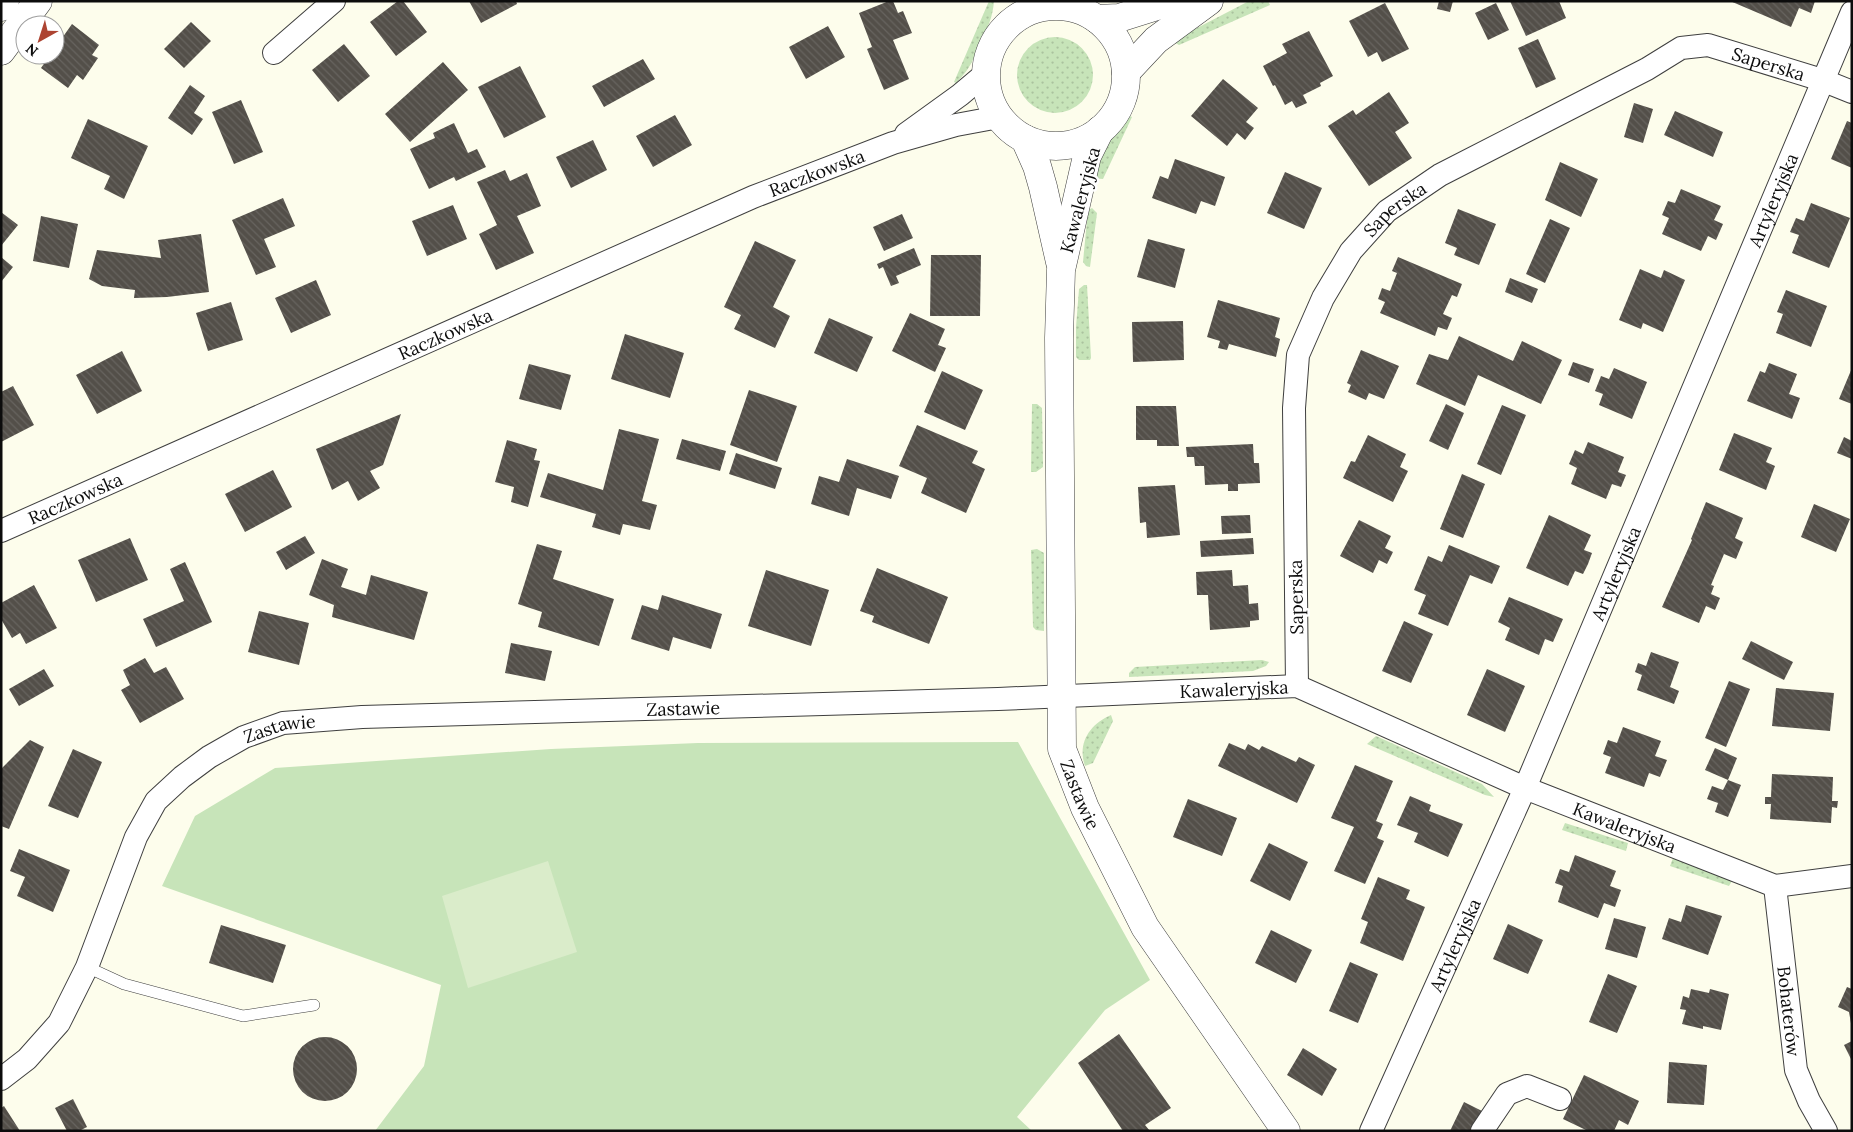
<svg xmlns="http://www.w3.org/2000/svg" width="1853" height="1132" viewBox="0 0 1853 1132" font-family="Lora,serif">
	<defs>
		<pattern id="grass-dots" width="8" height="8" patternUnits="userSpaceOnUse" patternTransform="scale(1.25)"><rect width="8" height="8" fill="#c7e4b9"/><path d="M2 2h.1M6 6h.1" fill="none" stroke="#aac29e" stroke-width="1.8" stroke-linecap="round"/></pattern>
		<pattern id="building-back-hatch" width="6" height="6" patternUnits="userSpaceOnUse" patternTransform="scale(1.25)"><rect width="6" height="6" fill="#534f49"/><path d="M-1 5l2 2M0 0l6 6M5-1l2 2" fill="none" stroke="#67645f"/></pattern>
	</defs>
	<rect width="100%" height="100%" fill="#fdfdec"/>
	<path fill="url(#grass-dots)" d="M989,1H994C993,17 987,29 981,43C972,61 971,68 956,83L954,82Z
		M1249,1H1268L1270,5L1179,45L1172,41Z
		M1017 75a38 38 0 1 1 76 0a38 38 0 1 1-76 0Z
		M1130,116L1132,117L1103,179L1091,178L1109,140L1123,127Z
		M1092,208L1097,213L1090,267L1086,266L1083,262L1088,210Z
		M1084,285H1087L1091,358L1090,360H1079L1076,357V327L1079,289Z
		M1032,404H1037L1042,408L1043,467L1036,472H1031Z
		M1037,549L1044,553V631L1036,630L1033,627L1031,550Z
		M1262,660L1269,662L1266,666L1253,671L1129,677V673L1135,667Z
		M1111,715L1113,721L1093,763L1085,766C1077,743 1090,724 1111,715Z
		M1376,736L1482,784L1494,797L1485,795L1367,744Z
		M1565,823L1628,843L1626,851L1562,830Z
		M1673,858L1733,879L1729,886L1670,866Z"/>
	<path fill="#c7e4b9" d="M1018,742L1150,980L1105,1010L1017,1117L1032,1131H375L424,1066L441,985L162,886L195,816L275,768L551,749L698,743Z"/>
	<path fill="#daecca" d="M548,861L577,952L468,988L442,896Z"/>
	<path fill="url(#building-back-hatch)" d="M398,1H403L427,32L396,56L370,22Z
		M469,1H516L517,4L481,23Z
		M889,1H893L898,13L903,11L912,33L893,40L909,79L884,90L867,49L872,47L859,13Z
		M1439,1H1453L1450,12L1437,9Z
		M1510,1H1559L1566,18L1526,36Z
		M1730,1H1815L1811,13L1799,8L1791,27Z
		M1385,3L1409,49L1382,62L1377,52L1368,57L1349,21Z
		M1496,3L1509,30L1488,40L1475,13Z
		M191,22L211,41L184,68L164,49Z
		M72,24L99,45L92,55L98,58L83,80L77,75L68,88L41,68L50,55H55V48Z
		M828,26L845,57L806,79L789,47Z
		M1309,31L1333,76L1320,83L1321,86L1303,95L1307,103L1296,108L1292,101L1285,105L1275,85L1273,86L1263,66L1287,53L1282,44Z
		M1538,39L1556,79L1536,88L1518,48Z
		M344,44L370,76L338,102L312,70Z
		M643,59L655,79L604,107L592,86Z
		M443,62L468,90L410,142L385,114Z
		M520,66L546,117L504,138L478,87Z
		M1223,79L1258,108L1246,122L1254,128L1245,140L1237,133L1227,146L1191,116Z
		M190,85L205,96L194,113L203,119L192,135L168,118Z
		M1389,92L1409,123L1395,132L1412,158L1369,186L1328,126L1353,110L1356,115Z
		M241,100L263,152L234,164L212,112Z
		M1634,103L1653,109L1643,143L1624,137Z
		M1675,111L1723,132L1713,157L1664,135Z
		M675,115L692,145L653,167L636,136Z
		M88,119L148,146L124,199L104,189L110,176L71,158Z
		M1847,121L1852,123V168L1831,159Z
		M454,123L468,153L477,149L486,167L456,181L454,177L429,189L410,149L435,138L433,133Z
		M593,140L607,170L571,188L556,157Z
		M1175,159L1225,177L1215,206L1201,201L1196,214L1152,198L1160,176L1168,179Z
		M1560,162L1598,179L1581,217L1545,200Z
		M505,170L510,181L527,173L541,206L517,216L534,253L496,270L479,234L497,225L477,182Z
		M1285,172L1322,188L1304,229L1267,213Z
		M1681,189L1721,206L1714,220L1723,224L1716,240L1708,236L1701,251L1662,234L1669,218L1662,215L1668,201L1675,203Z
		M283,198L295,226L264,239L276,267L256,275L232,220Z
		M1811,203L1850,218L1829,268L1792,253L1799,235L1790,232L1796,218L1804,221Z
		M453,205L467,239L427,256L412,221Z
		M1458,209L1496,224L1479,265L1454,255L1457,248L1445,243Z
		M1,212L18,225L1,246Z
		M902,214L913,238L884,251L873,227Z
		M41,216L78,224L69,268L33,261Z
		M1550,219L1570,228L1545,283L1526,274Z
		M201,234L209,292L167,297L134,298L135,290L102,286L89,279L97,250L161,258L158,240Z
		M1148,239L1185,249L1175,288L1137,277Z
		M755,241L796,260L773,307L790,316L775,348L734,329L741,315L724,307Z
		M914,248L921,265L896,276L899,283L891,286L883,267L879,269L877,264Z
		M931,255H981L980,316H930Z
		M1,257L13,267L1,282Z
		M1398,257L1462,284L1457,297L1452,295L1443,314L1452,318L1447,330L1438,327L1435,336L1380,313L1385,302L1378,299L1382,288L1390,291L1397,273L1392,271Z
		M1640,269L1661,278L1664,270L1685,280L1663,332L1643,323L1641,329L1619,320Z
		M1510,278L1538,289L1532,303L1505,292Z
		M316,280L331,315L291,333L275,298Z
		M1786,290L1827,306L1811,347L1776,333L1783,314L1777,312Z
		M1218,300L1280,318L1275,337L1280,339L1276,357L1229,344L1227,350L1218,348L1220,341L1207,337Z
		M231,302L243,340L208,351L196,313Z
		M910,313L945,329L938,345L946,348L935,372L892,351Z
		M829,318L873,337L857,372L814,353Z
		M1183,321L1184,360L1133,362L1132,322Z
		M625,334L684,353L670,398L611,379Z
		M1459,336L1513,361L1522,341L1562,360L1541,404L1478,375L1465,406L1416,384L1429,354L1448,360Z
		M1361,350L1399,366L1384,399L1369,393L1366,400L1348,392L1351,385L1347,383Z
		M122,351L142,391L97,414L76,375Z
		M1573,362L1594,369L1589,383L1568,375Z
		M1769,363L1797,374L1789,394L1800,398L1792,419L1747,401L1760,371L1765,373Z
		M529,364L571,375L561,410L519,399Z
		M1614,368L1647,382L1632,419L1599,405L1603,394L1595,391L1601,376L1609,379Z
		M1852,368V404L1839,399Z
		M942,371L983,390L965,430L924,412Z
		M13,386L34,425L1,442V392Z
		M749,390L797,406L777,462L730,445Z
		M1446,404L1464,413L1448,450L1429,441Z
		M1502,405L1526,415L1501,475L1477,464Z
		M1136,406H1176L1179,446H1157V440H1136Z
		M401,414L383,465L370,471L380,488L358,501L348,481L332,490L316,449Z
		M917,425L978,451L972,463L985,469L966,513L921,493L927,478L899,466Z
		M619,429L659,439L642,501L657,505L650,530L623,524L620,535L592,527L596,514L540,497L548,473L603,490Z
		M1734,433L1772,448L1766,462L1775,466L1766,490L1719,470Z
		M1368,435L1406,454L1400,467L1408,471L1393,502L1343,478L1351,461L1355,462Z
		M1844,437L1852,441V459L1837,453Z
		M682,439L726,451L720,471L676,459Z
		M507,440L537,449L534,460L540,461L528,507L511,502L514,487L495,482Z
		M1588,442L1624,457L1618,472L1626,475L1621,487L1612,484L1606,499L1571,484L1577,468L1569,464L1575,450L1583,454Z
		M1253,444L1254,463H1259L1260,483L1238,484V491H1228V484L1205,485L1204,466H1195L1194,457H1187L1186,447Z
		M736,453L782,468L775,489L729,474Z
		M847,459L899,476L891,499L857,488L849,516L811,504L819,476L839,482Z
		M273,470L292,507L245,532L225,494Z
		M1462,474L1485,484L1463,538L1440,529Z
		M1175,485L1180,535L1147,538L1146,522L1140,523L1138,487Z
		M1706,502L1743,518L1735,538L1743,542L1736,559L1724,554L1711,585L1714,586L1711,594L1720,598L1715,610L1706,606L1699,623L1662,607L1692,540L1691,539Z
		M1814,504L1850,519L1836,552L1801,537Z
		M1250,515L1251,533L1222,534L1221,516Z
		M1549,515L1591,535L1584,550L1592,553L1588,564L1583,574L1575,571L1568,586L1526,568Z
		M1359,520L1391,536L1385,548L1393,552L1387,564L1379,560L1373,573L1340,556Z
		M305,536L315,553L286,570L276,552Z
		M130,538L148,580L96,602L78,560Z
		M1253,538L1254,554L1201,557L1200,541Z
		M537,544L562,551L553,579L614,599L599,646L538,627L542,612L518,604Z
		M1449,545L1500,566L1492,584L1470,575L1448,626L1418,614L1426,595L1414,590L1428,556L1442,562Z
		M322,559L348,569L341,587L366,595L371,575L428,592L414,640L332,617L334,605L309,595Z
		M185,562L212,622L156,647L143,619L184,601L170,569Z
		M877,568L948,597L929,644L872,622L874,616L860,611Z
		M766,570L829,590L811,646L748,626Z
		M1232,570L1233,586L1248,585L1249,604L1258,603L1259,620L1250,621V627L1210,630L1208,595H1197L1196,572Z
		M34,585L57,628L26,644L20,633L12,638L1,619V603Z
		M662,595L722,614L711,649L673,637L669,651L631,639L642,605L658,610Z
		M1509,597L1563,619L1553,642L1545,639L1539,655L1505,640L1510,628L1498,622Z
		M259,611L309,623L299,665L248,652Z
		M1404,621L1433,634L1411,683L1382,671Z
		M1751,641L1793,662L1784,680L1742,659Z
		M511,643L552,651L545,681L505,673Z
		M1651,652L1679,662L1670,687L1679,691L1674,704L1637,690L1642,675L1635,672L1638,663L1646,666Z
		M145,658L154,673L166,667L184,699L140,723L121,690L130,685L123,670Z
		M44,669L54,686L19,706L9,689Z
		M1487,669L1525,686L1505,732L1467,715Z
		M1729,681L1750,689L1726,747L1705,738Z
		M1776,688L1834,693L1830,731L1772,726Z
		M1623,727L1661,741L1655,756L1667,760L1660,777L1649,773L1644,787L1605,773L1611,757L1603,754L1608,740L1617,743Z
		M30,740L44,747L9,829L1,826V769Z
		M1229,743L1245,750L1248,744L1259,750L1262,746L1296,762L1299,757L1315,765L1297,803L1218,766Z
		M1715,748L1737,758L1728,780L1741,785L1728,817L1715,812L1718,803L1707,799L1712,786L1723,790L1728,780L1705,770Z
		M73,749L102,762L78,818L48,806Z
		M1355,765L1393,781L1376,821L1383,824L1377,838L1384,841L1365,884L1334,871L1354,827L1331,818Z
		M1772,774L1833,777L1832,801H1838L1837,808L1832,807L1831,823L1770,819L1771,804H1765V797H1771Z
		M1410,796L1431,805L1429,811L1463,824L1448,857L1414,842L1418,833L1397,825Z
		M1188,799L1237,818L1222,856L1173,837Z
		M1269,843L1308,862L1290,901L1250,881Z
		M19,849L70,870L53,912L17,896L25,877L10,871Z
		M1575,855L1616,871L1610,886L1621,890L1615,907L1604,903L1598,918L1558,902L1563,886L1555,883L1560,869L1569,872Z
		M1378,877L1410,890L1406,899L1425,907L1403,961L1360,943L1368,922L1361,919Z
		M1686,905L1722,916L1708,955L1662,939L1669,918L1681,922Z
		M1614,918L1646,927L1637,958L1605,949Z
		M1508,924L1543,940L1528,974L1493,959Z
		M221,925L286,945L273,983L209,963Z
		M1271,930L1312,950L1296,983L1255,963Z
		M1350,962L1378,974L1358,1023L1329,1011Z
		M1608,974L1637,986L1617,1033L1589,1022Z
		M1847,987L1852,989V1029L1849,1012L1838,1007Z
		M1691,989L1709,993L1710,989L1729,994L1721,1030L1703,1026V1029L1682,1024L1686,1010L1680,1009L1683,996L1689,998Z
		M1119,1034L1171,1108L1145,1125L1150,1131H1123L1078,1063Z
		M293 1069a32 32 0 1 1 64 0a32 32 0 1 1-64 0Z
		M1852,1041V1061L1844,1045Z
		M1303,1048L1337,1069L1322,1096L1287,1075Z
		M1669,1062L1707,1065L1704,1105L1667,1103Z
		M1584,1075L1639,1101L1628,1125L1619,1120L1614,1131H1588L1563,1119Z
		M73,1099L87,1127L79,1131H67L55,1108Z
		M1464,1102L1482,1111L1472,1131H1450Z
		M4,1106L20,1131H1V1108Z"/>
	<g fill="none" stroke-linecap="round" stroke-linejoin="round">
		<defs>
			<path id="service" d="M87,967L124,984L243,1016L314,1005"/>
			<g id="minor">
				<path d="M274,53L334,1"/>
				<path d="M906,134L960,95L985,74"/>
				<path id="s1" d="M1,531L753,197L893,143L956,125L999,117"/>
				<path id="s2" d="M1297,686L1294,408L1298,355L1323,298L1351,251L1387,211L1440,175L1647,69L1681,48L1708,45L1822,80L1852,92"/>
				<path id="s3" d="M1775,886L1796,1070L1809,1101L1826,1131"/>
				<path id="s4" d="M1,1079L27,1059L59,1023L87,967L136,837L156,801L182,777L209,757L244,737L283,723L362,717L998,699L1297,686L1525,788L1775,886L1852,876"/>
				<path id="s5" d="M1371,1131L1525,788L1852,12"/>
				<path d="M1482,1131L1507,1094L1527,1086L1560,1099"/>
			</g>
			<g id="tertiary">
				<circle cx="1056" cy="76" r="70"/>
				<path d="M1,7L5,1"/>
				<path d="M1097,19L1119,18L1173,1"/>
				<path d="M1,51L38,1"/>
				<path d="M1126,72L1156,40L1209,1"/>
				<path id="s6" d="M1100,130L1087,156L1061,270L1059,338L1062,749L1085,808L1145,927L1286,1131"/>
				<path d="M1025,139L1037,166L1043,187L1060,262"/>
			</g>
		</defs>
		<use href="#service" stroke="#3f3f3f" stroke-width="12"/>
		<use href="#minor" stroke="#3f3f3f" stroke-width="24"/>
		<use href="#tertiary" stroke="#3f3f3f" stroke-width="29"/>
		<use href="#service" stroke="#fff" stroke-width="11"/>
		<use href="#minor" stroke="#fff" stroke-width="22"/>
		<use href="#tertiary" stroke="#fff" stroke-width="28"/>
	</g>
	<g text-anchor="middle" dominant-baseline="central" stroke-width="5" stroke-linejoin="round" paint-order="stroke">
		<g font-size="18" fill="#0c0c0c" stroke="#fff">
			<text stroke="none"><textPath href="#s2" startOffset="929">Saperska</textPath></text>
			<text stroke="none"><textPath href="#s1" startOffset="891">Raczkowska</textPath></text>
			<text stroke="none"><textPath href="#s5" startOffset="1014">Artyleryjska</textPath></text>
			<text transform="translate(1080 200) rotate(-75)">Kawaleryjska</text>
			<text stroke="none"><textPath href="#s2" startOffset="509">Saperska</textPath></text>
			<text stroke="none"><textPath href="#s1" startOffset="486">Raczkowska</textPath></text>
			<text stroke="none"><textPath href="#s1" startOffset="81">Raczkowska</textPath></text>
			<text stroke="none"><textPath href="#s5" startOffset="609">Artyleryjska</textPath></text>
			<text transform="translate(1296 597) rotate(-91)">Saperska</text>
			<text stroke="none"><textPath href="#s4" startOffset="1426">Kawaleryjska</textPath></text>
			<text stroke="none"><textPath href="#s4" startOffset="875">Zastawie</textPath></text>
			<text stroke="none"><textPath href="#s4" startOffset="470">Zastawie</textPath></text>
			<text stroke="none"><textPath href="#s6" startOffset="674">Zastawie</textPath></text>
			<text stroke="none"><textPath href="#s4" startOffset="1846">Kawaleryjska</textPath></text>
			<text stroke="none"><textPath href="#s5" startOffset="204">Artyleryjska</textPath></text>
			<text stroke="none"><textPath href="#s3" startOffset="126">Bohaterów</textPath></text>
		</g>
	</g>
	<rect width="1853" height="1132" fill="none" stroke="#0c0c0c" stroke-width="5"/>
	<g transform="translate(40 40) rotate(219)"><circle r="24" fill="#ffffff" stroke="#9e9e9e"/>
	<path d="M0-4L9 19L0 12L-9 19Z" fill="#ad4432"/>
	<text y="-8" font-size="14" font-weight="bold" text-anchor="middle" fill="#0c0c0c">N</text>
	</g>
</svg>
